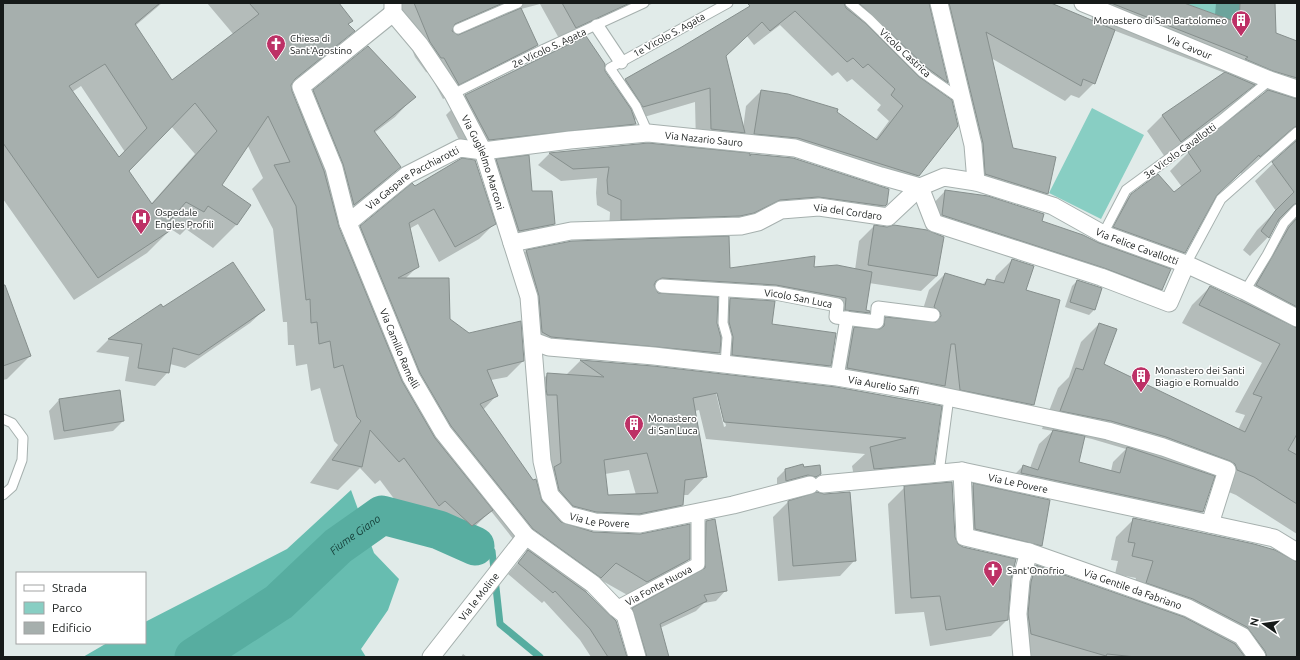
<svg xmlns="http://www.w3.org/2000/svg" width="1300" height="660" viewBox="0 0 1300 660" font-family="Ubuntu,sans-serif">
	<rect width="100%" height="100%" fill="#e1ebe9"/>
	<path fill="#88cec3" d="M1184,3H1240L1239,23Z
		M1092,108L1144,135L1101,219L1049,193Z"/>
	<path fill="#67bdb0" d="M351,490L374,553L399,579L388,610L361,649L366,657H83L107,643H145V622L287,549Z"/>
	<path fill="#0003" fill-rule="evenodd" d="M3,3H162L135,26L172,82L234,35L207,3H338L352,21L347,25L353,31L330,54L290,86L297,107L314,91L414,97L395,117L374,133L400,167L380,186L336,222L344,243L361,227L412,185L494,224L479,239L439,262L418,224L409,229L418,266L405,279L449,320L469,334L523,361L507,377L491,380L497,395L483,410L537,486L543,480L539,413H529L530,392L548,374L566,375L580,361L653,367L941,407L933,463L915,481L856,487L852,466L865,454L706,439L699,410L695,411L706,476L688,495H683L682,504L664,523L620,532L587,530L689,559L673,575L631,597L599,579L586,592L626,657H591L580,640L544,601L542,603L508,574L527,552L517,544L491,511L468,533L449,549L422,523L416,528L380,480L375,484L360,468L338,490L310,483L338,445L334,441L320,388L311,391L307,364L296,366L294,345H288L287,322H283L273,229L252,189L263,178L247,144L220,185L250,205L236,225L213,248L186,229L180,235L171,229L147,253L74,300L3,199ZM81,86L125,152L119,158L72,92ZM171,126L195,154L151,204L128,171ZM716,393H718L726,426L724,427ZM629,470L636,495L607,496L605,474Z
		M385,3H654L561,42L540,4L521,9L537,45L522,60L443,99L429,73L426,72L415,57L393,3ZM500,12L509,14L460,36L454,35L452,33Z
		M758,3H1049L1092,21L1091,3H1181L1215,15L1216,3H1274L1275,34L1297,42V534L1236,495L1219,488L1217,482L1213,479L1202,512L1188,526L1009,480L1023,466L1030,468L1039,444L1053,431L1042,429L1058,388L1069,377L1081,342L1099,324L1103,364L1238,430L1245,415L1235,412L1262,363L1182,323L1192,305L1210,287L1239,302L1271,246L1283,222H1276L1268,237L1250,256L1243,250L1257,230L1276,211L1255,181L1284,153L1285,150L1281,144L1274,145L1241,174L1240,172L1215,196L1184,252L1168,269L1161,289L1148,302L1090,281L929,228L932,205L945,191L1041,222L1097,243L1113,213L1131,195L1174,194L1182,187L1170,171L1188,153L1267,92L1252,86L1238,100L1165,157L1147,131L1162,116L1225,73L1113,30L1094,83L1079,98L1071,95L1065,101L991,58L1012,149L1047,193L1032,208L971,189L968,158L934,16L929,8L947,82L938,91L918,176L903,191L783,153L696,144L695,102L634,120L635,124L615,143L469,159L446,115L465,96L604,72L616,89L625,80L681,49ZM780,25L832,76L838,72L847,82L852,79L881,105L877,110L889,121L875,140L836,113L761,91L746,106L743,129L725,56L747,36L754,45ZM1083,437L1092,439L1126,449L1113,462L1111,471L1078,463Z
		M648,144L749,156L751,155L886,204L872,218L806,209L742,224L609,231L610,212L597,205L596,193L597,178L561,181L538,165L549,154Z
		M497,160L554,224L544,234L509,241L487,170Z
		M874,226L937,276L921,291L869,283L865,311L869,313L856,326L832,323L834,311L763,298L656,291L657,294L716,323L720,334V309L730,299L830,366L820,376L722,364L724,348L720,336L719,353L706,366L538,350L513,264L526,251L572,242L729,270L813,268L855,270L859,241Z
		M1012,260L1025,291L1033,405L1017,421L945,405L943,387L928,402L831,384L838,344L854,328L874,330L886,318L919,322L929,290L945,274L982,285L987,280L994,282L996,276Z
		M1077,281L1101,289L1094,310L1089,315L1065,307L1072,286Z
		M3,283L30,356L7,379L3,380Z
		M161,305L163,309L264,310L250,323L185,368L170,364L168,372L155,386L125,381L129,357L96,352L108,340Z
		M59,400L123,421L113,431L54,440L49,411Z
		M803,468L820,474L811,483L777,489V478L785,470Z
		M973,485L1049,501L1041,545L1026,561L960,544L958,500Z
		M905,487L954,538L956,543L1010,579L1008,619L991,636L930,646L924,612L895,614L888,504Z
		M824,495L855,560L840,576L778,581L773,517L788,502Z
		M1134,519L1297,562V657H1033L1013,651L1011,635L1014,600L1018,584L1036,566L1129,599L1136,578L1115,574L1118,561L1111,560L1116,537Z
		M706,522L726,590L716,601L704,603L696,611L660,628L668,657H634L622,620L633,609L695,575L696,532Z
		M463,654L467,657H461Z"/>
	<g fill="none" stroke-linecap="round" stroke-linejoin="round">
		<path stroke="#57ada0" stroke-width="7" d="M475,546L492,551L500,624L540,657"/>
		<path stroke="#57ada0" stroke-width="39" id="s1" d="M194,657L279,602L338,546L382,515L439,530L475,546"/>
	</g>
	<path fill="#a6afad" stroke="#868f8d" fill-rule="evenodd" d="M3,3H160L135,24L172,80L259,14L249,3H339L353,21L348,24L355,31L295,79L291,85L292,91L324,171L339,227L402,381L435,438L493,510L472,526L445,501L439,506L404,458L399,462L370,430L362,467L332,460L361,421L357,417L343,365L334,368L330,341L319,344L317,322L311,323L310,299L306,300L296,206L274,165L290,162L268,116L222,185L251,205L237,225L208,206L204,212L186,202L167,224L171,230L98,278L3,143ZM105,64L147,128L119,157L69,86ZM195,103L217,131L152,204L129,171Z
		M414,3H503L455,24L452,31L458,35L521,8L538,45L459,85L444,58H441L430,42Z
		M562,3H630L576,28Z
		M747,3H844L846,8L865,23L918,76L952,100L958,126L919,176L798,138L754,134L761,90L788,94L838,109L837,112L877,140L903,106L891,95L895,89L868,64L863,68L853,58L847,62L795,11L770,31L762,22L726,56L745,133L711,129L710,88L643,107L625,79L680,48L750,6Z
		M859,3H929L948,83L926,67Z
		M949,3H1051L1115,30L1095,84L1083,79L1081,86L986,32L1013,148L1056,157L1048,194L985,174L983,143Z
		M1111,3H1184L1239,23L1240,3H1275L1276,33L1297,41V78L1273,71L1245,59L1248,57Z
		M586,36L605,64V71L631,109L636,124L489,140L465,95Z
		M368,46L416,97L374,131L401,167L354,205L343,164L313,90Z
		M1225,72L1255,85L1181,142L1162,115Z
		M1268,90L1297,99V126L1293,128L1260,157L1259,155L1217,195L1185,253L1113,227L1131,194L1158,174L1174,192L1201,171L1188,152Z
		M1297,140V203L1293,205L1279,219L1269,238L1261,231L1275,211L1294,192L1272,162Z
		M648,143L750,153V156L751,154L793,158L889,189L887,204L885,206L818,197L780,200L754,213L740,216L621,220V200L608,194L607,180L609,167L573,169L549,153Z
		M529,155L532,191H552L555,224L519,231L496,159Z
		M462,158L475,160L496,224L455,247L434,209L409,223L419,267L398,278H449L450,319L469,333L521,321L524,361L487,370L498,396L480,404L533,480L536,479L542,501L561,522L593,532L640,534L690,524V559L647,582L616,563L601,578L533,529L451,426L420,373L360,226L412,183L415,186Z
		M945,190L988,196L1044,214L1042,221L1083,235L1099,243L1171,269L1162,290L1104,268L942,215Z
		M1297,218V307L1256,285L1289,227Z
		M874,225L887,227L894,225L927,230L944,237L937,276L868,265Z
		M729,236L730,268L815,256L814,267L837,265L872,272L866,310L870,311V313L845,310L846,298L776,285L662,278L656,281L654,285L658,293L718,297L717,323L721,338L720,353L551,337L542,332L539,296L526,250L572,241Z
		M1012,259L1034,266L1026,290L1060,300L1034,405L960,390L955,344H951L945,386L847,368L854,327L880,329L884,326L885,317L936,322L941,316L940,312L934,307L945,273L985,285L987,279L1004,283Z
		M233,262L265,310L199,355L173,348L169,373L138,368L142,344L108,339L161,304L163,307Z
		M1077,280L1102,288L1095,310L1070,302Z
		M3,285H5L31,356L3,366Z
		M1210,286L1297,328V434L1288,450L1297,455V504L1254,477L1237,470L1235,464L1230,461L1166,437L1111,421L1060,411L1076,368L1083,370L1099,323L1117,329L1104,364L1245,432L1262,397L1253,394L1280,344L1199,305Z
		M730,298L775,301L772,324L836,333L831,366L732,355L733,337L729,322Z
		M580,360L653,366L836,387L942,406L934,464L874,469L870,447L906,438L724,422L717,393L693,398L707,477L685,480L683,505L639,514L596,512L573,506L559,490L554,467L561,463L557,395H547L546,388L547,373L604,377ZM647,453L658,493L608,495L604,460Z
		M120,390L124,421L64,431L59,399Z
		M1053,430L1085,436L1079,462L1120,473L1127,447L1215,476L1203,512L1021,473L1023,465L1038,470Z
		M803,464L804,467L820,465L821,474L816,477L808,475L786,481L785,469Z
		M952,482L955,537L958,544L963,547L1016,559L1011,579L1008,620L946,630L940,596L911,598L904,486Z
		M973,483L1050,500L1042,546L975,529Z
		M817,492L824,494L850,492L856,561L793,566L788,501Z
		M1133,518L1254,544L1275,550L1297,562V657H1267L1265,651L1247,627L1193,599L1146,583L1153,561L1132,556L1135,543L1128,542Z
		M715,519L727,591L704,595L707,601L660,624L669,657H647L632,608L705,568L706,521Z
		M528,550L586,592L616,621L627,657H608L590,629L555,591L553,593L518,563Z
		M1036,565L1184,617L1235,644L1245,657H1136L1107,654L1106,656L1031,634L1028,614L1031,582Z"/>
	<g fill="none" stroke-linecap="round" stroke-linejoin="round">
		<defs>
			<path id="service" d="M850,3L869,19L922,72L962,100
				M458,29L518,3
				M453,94L542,50L644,3
				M648,133L636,106L610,68L728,3
				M1103,234L1126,190L1220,121L1270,80
				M1186,264L1221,199L1297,132
				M724,290L723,323L727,337L725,364
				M1245,291L1267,255L1284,223L1297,209
				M3,419L12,423L23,438L22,460L12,487L3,495
				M939,473L949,397"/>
			<g id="pedestrian">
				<path d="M597,26L621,62"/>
				<path id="s2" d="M662,286L775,293L837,305L836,317L877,322L878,308L933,315"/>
				<path d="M837,377L847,318"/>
				<path id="s3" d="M616,608L698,564V513"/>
			</g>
			<g id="minor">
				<path id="s4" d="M393,3V13L420,45L453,94L483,151L529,297L542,461L550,495L568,515L595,522L640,524L733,505L810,485"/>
				<path d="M939,3L973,145L976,182"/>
				<path id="s5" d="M1083,3L1270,80L1297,89"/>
				<path id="s6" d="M393,13L301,87L334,168L348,223L411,377L443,432L526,536L593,584L616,608L625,615L637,657"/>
				<path d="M920,187L934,223L1101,277L1169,303L1186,264"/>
				<path id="s7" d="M348,223L407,175L460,148L483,151L570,140L648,133L795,148L881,176L920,187"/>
				<path id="s8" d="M512,243L571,231L741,226L758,222L781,210L819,207L888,217L920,187L944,177L976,182L1053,206L1103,234L1186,264L1245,291L1297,318"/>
				<path id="s9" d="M533,341L549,347L654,356L837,377L919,391L1108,431L1163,447L1227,470L1210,524L1274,538L1297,552"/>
				<path id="s10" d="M962,471L965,537L1029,552L1188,608L1242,636L1257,657"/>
				<path id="s11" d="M823,484L962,471L1210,524"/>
				<path id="s12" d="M431,657L526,536"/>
				<path d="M1022,657L1018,614L1021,580L1029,552"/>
			</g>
		</defs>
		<use href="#service" stroke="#a6b0ae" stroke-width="11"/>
		<use href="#pedestrian" stroke="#a6b0ae" stroke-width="15"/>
		<use href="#minor" stroke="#a6b0ae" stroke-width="19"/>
		<use href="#service" stroke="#fff" stroke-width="9"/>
		<use href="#pedestrian" stroke="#fff" stroke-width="13"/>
		<use href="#minor" stroke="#fff" stroke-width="17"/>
	</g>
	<defs>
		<symbol id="building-pin" viewBox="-11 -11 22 30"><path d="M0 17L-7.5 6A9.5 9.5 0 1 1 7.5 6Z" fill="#bd3166" stroke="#fff"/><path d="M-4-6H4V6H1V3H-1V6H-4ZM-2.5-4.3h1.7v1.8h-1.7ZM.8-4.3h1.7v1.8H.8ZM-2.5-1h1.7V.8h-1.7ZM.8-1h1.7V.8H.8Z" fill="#fff"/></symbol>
		<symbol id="church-pin" viewBox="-11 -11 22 30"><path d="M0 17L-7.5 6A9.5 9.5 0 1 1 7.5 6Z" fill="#bd3166" stroke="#fff"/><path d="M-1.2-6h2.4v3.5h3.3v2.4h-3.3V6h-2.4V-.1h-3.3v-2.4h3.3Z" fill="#fff"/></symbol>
		<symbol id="hospital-pin" viewBox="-11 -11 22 30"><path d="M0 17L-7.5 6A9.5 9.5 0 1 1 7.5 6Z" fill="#bd3166" stroke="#fff"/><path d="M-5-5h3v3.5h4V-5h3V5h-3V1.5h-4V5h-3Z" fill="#fff"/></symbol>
	</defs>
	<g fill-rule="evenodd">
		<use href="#building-pin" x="1230" y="9" width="22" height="30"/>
		<use href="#church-pin" x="265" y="33" width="22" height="30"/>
		<use href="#hospital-pin" x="130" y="207" width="22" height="30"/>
		<use href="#building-pin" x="1130" y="365" width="22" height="30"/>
		<use href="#building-pin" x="623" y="413" width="22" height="30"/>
		<use href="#church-pin" x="982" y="559" width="22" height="30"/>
	</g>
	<g text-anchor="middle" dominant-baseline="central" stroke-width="3" stroke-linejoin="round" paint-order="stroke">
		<g font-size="10" fill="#161a19" stroke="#fff" text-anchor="start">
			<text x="1227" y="20" text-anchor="end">Monastero di San Bartolomeo</text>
			<text x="290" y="38">Chiesa di<tspan x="290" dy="12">Sant'Agostino</tspan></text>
			<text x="155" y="212">Ospedale<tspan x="155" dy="12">Engles Profili</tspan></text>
			<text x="1155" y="370">Monastero dei Santi<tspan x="1155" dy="12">Biagio e Romualdo</tspan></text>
			<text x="648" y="418">Monastero<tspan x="648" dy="12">di San Luca</tspan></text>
			<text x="1007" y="570">Sant'Onofrio</text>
		</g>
		<g font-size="10" fill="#161a19" stroke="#fff">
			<text transform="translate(669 35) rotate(-29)">1e Vicolo S. Agata</text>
			<text transform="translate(549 48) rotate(-25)">2e Vicolo S. Agata</text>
			<text stroke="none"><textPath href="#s5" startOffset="115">Via Cavour</textPath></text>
			<text transform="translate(905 53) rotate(43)">Vicolo Castrica</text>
			<text stroke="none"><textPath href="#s7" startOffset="381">Via Nazario Sauro</textPath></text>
			<text transform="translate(1180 151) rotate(-36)">3e Vicolo Cavallotti</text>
			<text stroke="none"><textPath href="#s4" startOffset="186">Via Guglielmo Marconi</textPath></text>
			<text stroke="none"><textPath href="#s7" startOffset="79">Via Gaspare Pacchiarotti</textPath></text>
			<text stroke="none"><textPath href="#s8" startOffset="341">Via del Cordaro</textPath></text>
			<text stroke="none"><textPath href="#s8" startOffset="658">Via Felice Cavallotti</textPath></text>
			<text stroke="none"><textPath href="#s2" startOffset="137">Vicolo San Luca</textPath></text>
			<text stroke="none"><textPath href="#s6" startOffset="398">Via Camillo Ramelli</textPath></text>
			<text stroke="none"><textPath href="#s9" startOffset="354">Via Aurelio Saffi</textPath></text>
			<text stroke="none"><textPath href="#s11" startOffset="197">Via Le Povere</textPath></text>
			<text stroke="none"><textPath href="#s4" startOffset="587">Via Le Povere</textPath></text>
			<text stroke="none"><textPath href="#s3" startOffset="48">Via Fonte Nuova</textPath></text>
			<text stroke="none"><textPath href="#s10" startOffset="242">Via Gentile da Fabriano</textPath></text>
			<text stroke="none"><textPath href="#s12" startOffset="77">Via le Moline</textPath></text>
		</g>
		<g font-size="11" font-style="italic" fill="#143d37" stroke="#fff">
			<text stroke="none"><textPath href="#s1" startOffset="203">Fiume Giano</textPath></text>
		</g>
	</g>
	<rect width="1300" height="660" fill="none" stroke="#161a19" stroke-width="8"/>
	<rect x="16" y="572" width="130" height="72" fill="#ffffff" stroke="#a2a3a3"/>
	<rect x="24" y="585" width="20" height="6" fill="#ffffff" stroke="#a2a3a3"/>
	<text x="52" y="592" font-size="12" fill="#161a19">Strada</text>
	<rect x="24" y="602" width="20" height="12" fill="#88cec3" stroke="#a2a3a3"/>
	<text x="52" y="612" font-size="12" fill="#161a19">Parco</text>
	<rect x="24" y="622" width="20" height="12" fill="#a6afad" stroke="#a2a3a3"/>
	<text x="52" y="632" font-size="12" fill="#161a19">Edificio</text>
	<g transform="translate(1264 624) rotate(283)" stroke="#ffffff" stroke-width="3" paint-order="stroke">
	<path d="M0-3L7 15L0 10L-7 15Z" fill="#161a19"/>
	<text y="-6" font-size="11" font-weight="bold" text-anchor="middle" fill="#161a19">N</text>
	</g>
</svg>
